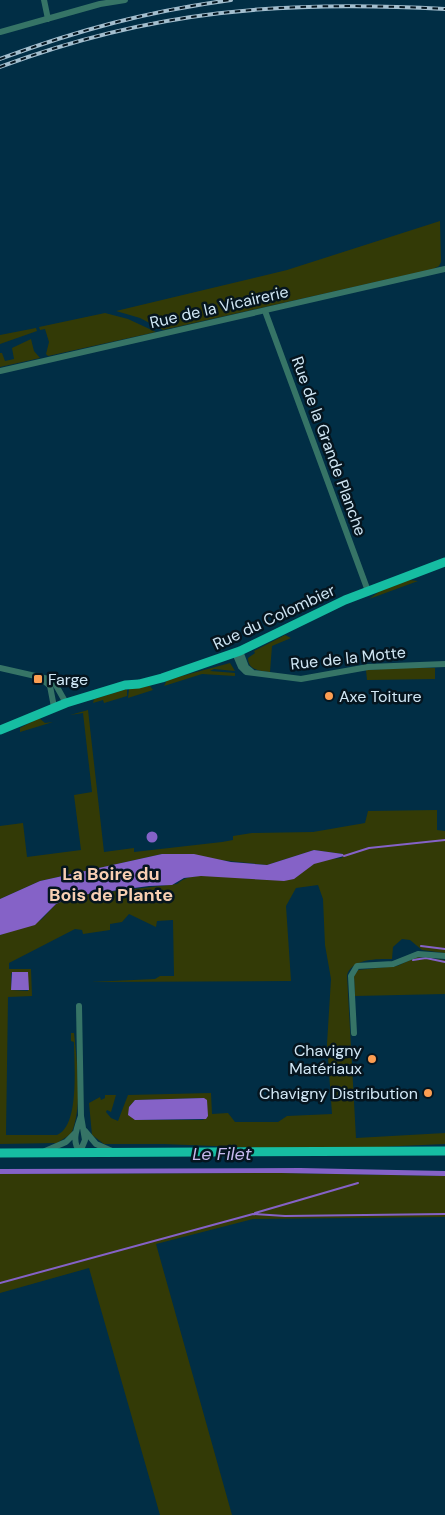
<svg xmlns="http://www.w3.org/2000/svg" width="445" height="1515" viewBox="0 0 445 1515" font-family="'DM Sans',sans-serif">
	<rect width="100%" height="100%" fill="#012e45"/>
	<path fill="#333a06" fill-rule="evenodd" d="M440,221L441,262L439,266L433,269L163,330L140,318L116,311L287,270Z
		M105,313L128,319L156,332L48,356L46,354L49,342L45,329L40,330L39,327Z
		M36,328L37,331L0,344V335Z
		M31,339L34,351L40,358L0,367V353H2L5,361L14,359L12,348Z
		M409,580L418,581L369,599L380,591Z
		M285,635L291,638L272,646L270,672C260,671 248,670 248,658L255,653L254,651Z
		M230,663L235,671L214,669L210,671L235,673V676L202,674L164,686L167,680Z
		M402,668H435V679L367,680L366,670Z
		M150,686L153,690L128,698L129,689Z
		M127,689V696L104,703L103,700L93,703L94,699Z
		M88,710L104,852L134,848V852L222,842L233,840V836L252,833L313,832L365,823L368,811L437,810V830L445,831V953L422,950L410,940L402,939L393,947L392,959C379,959 352,958 347,975L356,1138L445,1133V1144L312,1150L164,1144H104L92,1135L89,1103L100,1097L101,1100L105,1098V1095H116L111,1112L107,1110L106,1112L111,1118L118,1121L128,1095L211,1093L212,1114L228,1113L235,1122H278L287,1116L332,1114L327,1044L331,979L325,945L323,899L318,885L296,888L286,906L291,981L90,982L155,979L160,976H174L173,920L157,921L156,927L129,914L122,922L110,924V930L83,934L82,930L75,929L9,963V969H31L32,996L8,997L6,1135H57C80,1126 74,1063 74,1042L71,1041V1033H74C77,1061 83,1109 71,1134L57,1143L0,1144V935L41,920L56,904L74,896L177,884C194,868 234,879 256,879C270,880 284,877 298,876C307,862 326,859 342,858L343,854L314,850L267,865L162,854L40,881L0,899V826L23,823L27,857L81,850L74,795L92,792L83,713L70,715ZM28,972V991L11,990V973ZM204,1098L208,1116L203,1120H135L129,1107L135,1100Z
		M39,718L45,723L53,722L20,732V728Z
		M417,957L445,960V994L355,996L354,976L358,970L397,966Z
		M281,1173L445,1176V1217L253,1219L156,1244L232,1515H160L89,1268L0,1293V1174Z"/>
	<path fill="#8562c7" d="M146.5 837a5.5 5.5 0 1 1 11 0a5.5 5.5 0 1 1-11 0Z
		M314,850L343,854L344,856L314,864L294,879L284,881L201,876L184,878L172,885L149,886L74,896L56,904L35,925L0,935V899L40,881L162,854H194L231,862L267,865Z
		M12,972H28L29,990H11Z
		M204,1098L207,1100L208,1116L206,1119L135,1120L128,1115L129,1107L135,1100Z
		M300,1168L445,1171V1176L281,1173L0,1174V1169Z"/>
	<g fill="none" stroke-linecap="round" stroke-linejoin="round">
		<path stroke="#8562c7" stroke-width="2" d="M344,856L369,848L445,840
			M421,946L445,949
			M413,960L426,958L445,962
			M255,1213L358,1183
			M0,1283L253,1214L285,1216L445,1214"/>
		<path stroke="#367466" stroke-width="6" d="M44,0L48,19
			M0,32L100,4L125,0
			M265,311L368,591
			M0,371L445,269
			M240,651L246,667L252,672
			M235,653L241,667L246,672L301,679L368,667L445,664
			M0,668L53,680L66,703
			M43,680L50,686L54,707
			M79,1006L81,1116L85,1140L80,1152C71,1141 77,1128 81,1116
			M354,1033L351,976L357,966L393,964L418,954L445,956
			M85,1131L96,1144L112,1151
			M45,1151L66,1142L75,1133"/>
		<path stroke="#16bda2" stroke-width="9" d="M0,730L66,703L125,685L139,684L162,678L240,651L345,600L445,562
			M0,1153L445,1151"/>
		<defs>
			<path id="rail" d="M0,59C78,30 149,11 231,0
				M0,67C152,10 284,0 445,9"/>
		</defs>
		<use href="#rail" stroke="#a3bece" stroke-width="4"/>
		<use href="#rail" stroke="#05151f" stroke-width="2" stroke-dasharray="5.5" stroke-linecap="butt"/>
	</g>
	<g fill="#fc9e52" stroke="#05151f" stroke-width="2">
		<rect x="33" y="674" width="10" height="10" rx="2.5"/>
		<circle cx="329" cy="696" r="5"/>
		<circle cx="372" cy="1059" r="5"/>
		<circle cx="428" cy="1093" r="5"/>
	</g>
	<g text-anchor="middle" dominant-baseline="central" stroke-width="5" stroke-linejoin="round" paint-order="stroke">
		<g font-size="16" fill="#d1e7f5" stroke="#05151f">
			<text transform="translate(219 307) rotate(-13)">Rue de la Vicairerie</text>
			<text transform="translate(329 446) rotate(70)">Rue de la Grande Planche</text>
			<text transform="translate(274 617) rotate(-25)">Rue du Colombier</text>
			<text transform="translate(348 658) rotate(-6)">Rue de la Motte</text>
		</g>
		<g font-size="16" fill="#d1e7f5" stroke="#05151f" text-anchor="start">
			<text x="48" y="679">Farge</text>
			<text x="339" y="696">Axe Toiture</text>
			<text x="362" y="1050" text-anchor="end">Chavigny<tspan x="362" dy="18">Matériaux</tspan></text>
			<text x="418" y="1093" text-anchor="end">Chavigny Distribution</text>
		</g>
		<g font-size="18" font-weight="bold" fill="#f8cfb3" stroke="#05151f">
			<text x="111" y="874">La Boire du<tspan x="111" dy="21">Bois de Plante</tspan></text>
		</g>
		<g font-size="18" font-style="italic" fill="#c7b9ed" stroke="#05151f">
			<text x="222" y="1154">Le Filet</text>
		</g>
	</g>
</svg>
